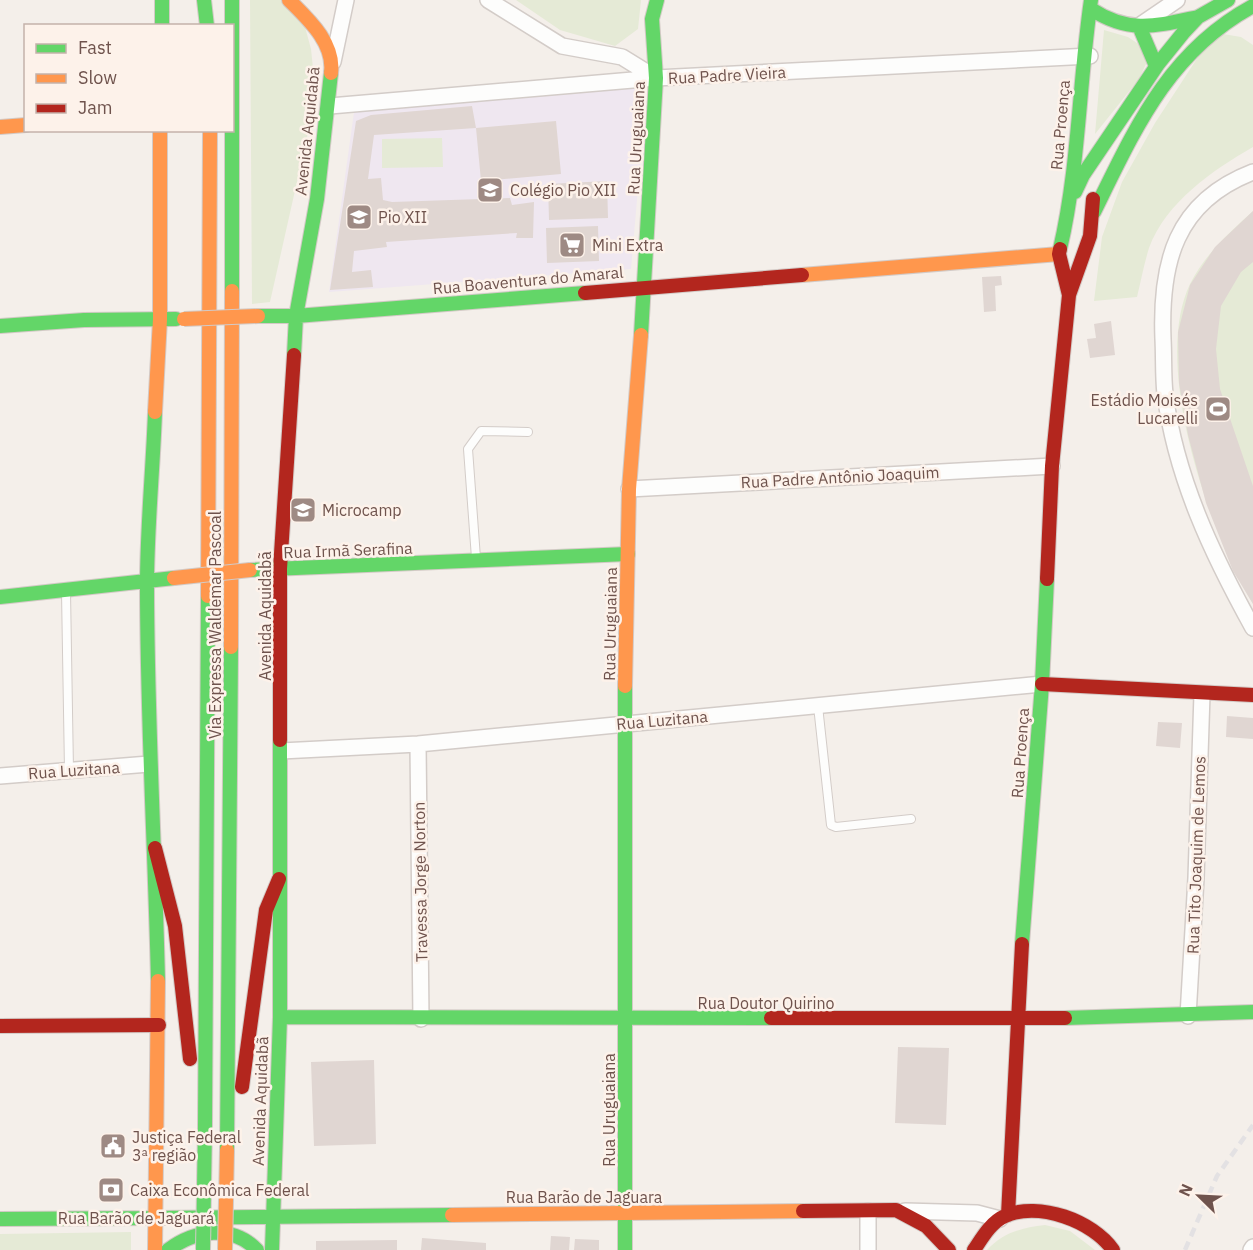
<svg xmlns="http://www.w3.org/2000/svg" width="1253" height="1250" viewBox="0 0 1253 1250" font-family="'IBM Plex Sans',sans-serif">
	<rect width="100%" height="100%" fill="#f4efea"/>
	<path fill="#efe7f0" d="M630,85L646,96L631,269L329,292L354,112Z"/>
	<path fill="#e5ead6" d="M250,0H282L305,27L311,49L316,97L270,302L252,304Z
		M516,0H641L638,29L615,46L560,30Z
		M1104,30L1128,37L1143,47L1146,64L1139,79L1095,134Z
		M1223,34L1241,37L1253,45V147C1213,170 1166,202 1149,248C1144,264 1141,281 1137,297L1094,301L1102,237L1122,182L1155,123L1200,54Z
		M442,138L443,167L382,168V139Z
		M1253,211V604C1209,531 1151,365 1190,284C1205,254 1229,233 1253,211Z
		M1045,1225L1070,1231L1095,1250H987C1004,1232 1021,1228 1045,1225Z
		M131,1232V1250H0V1234Z"/>
	<path fill="#e0d6d2" d="M472,106L476,128L374,135L368,179L381,178L383,200L392,202L510,198L512,205L534,202L533,238H516L517,233L386,242L387,247L354,251L352,272L371,270L373,287L330,290L356,121L371,115Z
		M556,121L561,174L481,181L476,128Z
		M607,181L608,218L549,220L548,184Z
		M1253,211V262L1241,272L1221,306L1216,349L1220,389L1253,486V604L1233,571L1206,503L1188,435L1179,383L1178,332L1190,285L1215,247Z
		M598,226L599,261L547,263L546,228Z
		M1001,276L1002,285L995,286L996,311L984,312L982,277Z
		M1111,321L1115,355L1090,358L1087,339L1096,338L1094,324Z
		M1227,716L1253,718V739L1226,737Z
		M1158,722L1182,723L1180,748L1156,746Z
		M898,1047L949,1048L946,1125L895,1123Z
		M374,1060L376,1144L314,1146L311,1062Z
		M551,1236L570,1237L569,1250H550Z
		M422,1238L486,1243V1250H421Z
		M575,1239L599,1240V1250H574Z
		M397,1240V1250H316V1241Z"/>
	<g fill="none" stroke-linecap="round" stroke-linejoin="round">
		<defs>
			<path id="lane" d="M476,558L468,449L481,431L528,432
				M66,592L69,770
				M818,706L831,825L836,827L911,819"/>
			<path id="street" d="M488,0L562,46L622,57L656,78
				M1139,26L1177,0
				M333,62L346,0
				M330,106L656,78L1090,56
				M1253,172C1175,202 1160,263 1163,339C1164,357 1163,376 1165,394C1176,478 1212,554 1253,628
				M629,489L1052,466
				M418,744L421,1019
				M281,751L418,744L1042,684
				M0,776L149,764
				M1188,1016L1196,878L1202,694
				M868,1211V1250
				M905,1211L977,1213L1000,1219
				M1251,1250L1253,1247"/>
			<path id="fast" d="M162,0V26
				M204,0L207,26
				M232,0V291
				M1091,9C1129,34 1156,26 1198,17
				M1139,26L1156,66
				M1075,192L1083,175L1158,64L1183,33L1198,17L1228,0
				M1094,212C1135,129 1168,52 1253,6
				M1060,249C1079,168 1079,82 1091,0
				M258,316H296L585,293
				M0,326L84,320L176,319
				M641,335L656,78L652,19L657,0
				M294,355L296,316L317,199L331,73
				M155,412C153,469 147,527 147,585C147,717 155,849 158,981
				M250,570L628,554
				M0,597L174,578
				M625,686V1250
				M1022,944L1042,684L1047,579
				M280,1017L771,1018
				M1065,1018L1253,1012
				M205,1127L208,596
				M227,1150L231,647
				M156,1218L452,1215
				M0,1219L156,1218
				M168,1250C195,1230 232,1224 257,1250
				M272,1250L280,1017V740"/>
			<path id="slow" d="M289,0C308,19 335,43 331,73
				M0,127L26,125
				M802,275L1059,254
				M155,412L160,319V130
				M208,596L210,130
				M231,647L232,291
				M625,686L629,489L641,335
				M452,1215L803,1211
				M155,1250L158,981"/>
			<path id="jam" d="M585,293L802,275
				M1069,295L1090,236L1093,199
				M1047,579L1052,466L1069,295L1059,254L1060,249
				M1042,684L1253,695
				M280,740V569L294,355
				M155,848L175,926L190,1059
				M771,1018H1065
				M0,1026L159,1025
				M242,1087L266,910L279,879
				M803,1211L896,1210L926,1226L949,1250
				M1008,1215L1022,944
				M974,1250C982,1238 991,1222 1005,1216C1039,1201 1093,1221 1113,1250"/>
		</defs>
		<use href="#lane" stroke="#d3ccc8" stroke-width="10"/>
		<use href="#street" stroke="#d3ccc8" stroke-width="18"/>
		<use href="#fast" stroke="#d3cac6" stroke-width="16"/>
		<use href="#slow" stroke="#d3cac6" stroke-width="16"/>
		<use href="#jam" stroke="#d3cac6" stroke-width="16"/>
		<use href="#lane" stroke="#fdfdfc" stroke-width="8"/>
		<use href="#street" stroke="#fdfdfc" stroke-width="15"/>
		<use href="#fast" stroke="#63d668" stroke-width="14"/>
		<use href="#slow" stroke="#ff974d" stroke-width="14"/>
		<use href="#jam" stroke="#b3261e" stroke-width="14"/>
		<path stroke="#e3e1e3" stroke-width="4.5" stroke-dasharray="9 6" stroke-linecap="butt" d="M1185,1250L1217,1176L1253,1125"/>
		<defs>
			<path id="fast-bridge" d="M203,1250L205,1127"/>
			<path id="slow-bridge" d="M184,319L258,316
				M174,578L250,570
				M225,1250L227,1150"/>
		</defs>
		<use href="#fast-bridge" stroke="#d3cac6" stroke-width="16" stroke-linecap="butt"/>
		<use href="#slow-bridge" stroke="#d3cac6" stroke-width="16" stroke-linecap="butt"/>
		<use href="#fast-bridge" stroke="#63d668" stroke-width="14"/>
		<use href="#slow-bridge" stroke="#ff974d" stroke-width="14"/>
	</g>
	<defs>
		<symbol id="school-square" viewBox="-11 -11 22 22"><rect x="-9" y="-9" width="18" height="18" rx="4" fill="#9e8a84" stroke="#fdf2ea"/><path d="M0-5L7-2L0 1L-7-2ZM-4 1L0 2.5L4 1V4Q0 6-4 4Z" fill="#fff"/></symbol>
		<symbol id="supermarket-square" viewBox="-11 -11 22 22"><rect x="-9" y="-9" width="18" height="18" rx="4" fill="#9e8a84" stroke="#fdf2ea"/><path d="M-6-5.5h2.5l.6 2H6L4.5 2H-2.5L-4.4-4H-6ZM-1.5 3.2a1.3 1.3 0 1 0 .1 0ZM3 3.2a1.3 1.3 0 1 0 .1 0Z" fill="#fff"/></symbol>
		<symbol id="stadium-square" viewBox="-11 -11 22 22"><rect x="-9" y="-9" width="18" height="18" rx="4" fill="#9e8a84" stroke="#fdf2ea"/><path d="M0-5a6.5 5 0 1 0 0 10a6.5 5 0 1 0 0-10ZM-3.5-1.8h7v3.6h-7Z" fill="#fff"/></symbol>
		<symbol id="civic-square" viewBox="-11 -11 22 22"><rect x="-9" y="-9" width="18" height="18" rx="4" fill="#9e8a84" stroke="#fdf2ea"/><path d="M-.6-6.5H3V-4.5H.6V-3L4-1V1h2V6H-6V1h2V-1L-.6-3ZM-1.2 2.5V6h2.4V2.5Z" fill="#fff"/></symbol>
		<symbol id="bank-square" viewBox="-11 -11 22 22"><rect x="-9" y="-9" width="18" height="18" rx="4" fill="#9e8a84" stroke="#fdf2ea"/><path d="M-6-4H6V4H-6ZM0-2.3a2.3 2.3 0 1 0 0 4.6a2.3 2.3 0 1 0 0-4.6Z" fill="#fff"/></symbol>
	</defs>
	<g fill-rule="evenodd">
		<use href="#school-square" x="475" y="175" width="30" height="30"/>
		<use href="#school-square" x="344" y="202" width="30" height="30"/>
		<use href="#supermarket-square" x="557" y="230" width="30" height="30"/>
		<use href="#stadium-square" x="1203" y="394" width="30" height="30"/>
		<use href="#school-square" x="288" y="495" width="30" height="30"/>
		<use href="#civic-square" x="98" y="1131" width="30" height="30"/>
		<use href="#bank-square" x="96" y="1175" width="30" height="30"/>
	</g>
	<g text-anchor="middle" dominant-baseline="central" stroke-width="5" stroke-linejoin="round" paint-order="stroke">
		<g font-size="16" fill="#6f534d" stroke="#fdf2ea">
			<text transform="translate(727 75) rotate(-3)">Rua Padre Vieira</text>
			<text transform="translate(1060 125) rotate(-85)">Rua Proença</text>
			<text transform="translate(307 131) rotate(-84)">Avenida Aquidabã</text>
			<text transform="translate(636 138) rotate(-87)">Rua Uruguaiana</text>
			<text transform="translate(528 280) rotate(-5)">Rua Boaventura do Amaral</text>
			<text transform="translate(840 477) rotate(-3)">Rua Padre Antônio Joaquim</text>
			<text transform="translate(348 550) rotate(-2)">Rua Irmã Serafina</text>
			<text transform="translate(265 616) rotate(-90)">Avenida Aquidabã</text>
			<text transform="translate(610 624) rotate(-89)">Rua Uruguaiana</text>
			<text transform="translate(215 625) rotate(-90)">Via Expressa Waldemar Pascoal</text>
			<text transform="translate(662 720) rotate(-5)">Rua Luzitana</text>
			<text transform="translate(1020 753) rotate(-86)">Rua Proença</text>
			<text transform="translate(74 770) rotate(-4)">Rua Luzitana</text>
			<text transform="translate(1196 855) rotate(-88)">Rua Tito Joaquim de Lemos</text>
			<text transform="translate(420 882) rotate(-91)">Travessa Jorge Norton</text>
			<text x="766" y="1003">Rua Doutor Quirino</text>
			<text transform="translate(260 1101) rotate(-88)">Avenida Aquidabã</text>
			<text transform="translate(609 1110) rotate(-90)">Rua Uruguaiana</text>
			<text x="584" y="1197">Rua Barão de Jaguara</text>
			<text x="136" y="1218">Rua Barão de Jaguará</text>
		</g>
		<g font-size="16" fill="#6f534d" stroke="#fdf2ea" text-anchor="start">
			<text x="510" y="190">Colégio Pio XII</text>
			<text x="378" y="217">Pio XII</text>
			<text x="592" y="245">Mini Extra</text>
			<text x="1198" y="400" text-anchor="end">Estádio Moisés<tspan x="1198" dy="18">Lucarelli</tspan></text>
			<text x="322" y="510">Microcamp</text>
			<text x="132" y="1137">Justiça Federal<tspan x="132" dy="18">3ª região</tspan></text>
			<text x="130" y="1190">Caixa Econômica Federal</text>
		</g>
	</g>
	<rect x="24" y="24" width="210" height="108" fill="#fdf2ea" stroke="#c4b2ab" stroke-width="1.5"/>
	<rect x="36" y="44" width="30" height="9" fill="#63d668" stroke="#c4b2ab" stroke-width="1.5"/>
	<text x="78" y="54" font-size="18" fill="#6f534d">Fast</text>
	<rect x="36" y="74" width="30" height="9" fill="#ff974d" stroke="#c4b2ab" stroke-width="1.5"/>
	<text x="78" y="84" font-size="18" fill="#6f534d">Slow</text>
	<rect x="36" y="104" width="30" height="9" fill="#b3261e" stroke="#c4b2ab" stroke-width="1.5"/>
	<text x="78" y="114" font-size="18" fill="#6f534d">Jam</text>
	<g transform="translate(1199 1196) rotate(294)" stroke="#fdf2ea" stroke-width="4.5" paint-order="stroke">
	<path d="M0-4.5L10 22L0 15L-10 22Z" fill="#6f534d"/>
	<text y="-9" font-size="16" font-weight="bold" text-anchor="middle" fill="#6f534d">N</text>
	</g>
</svg>
